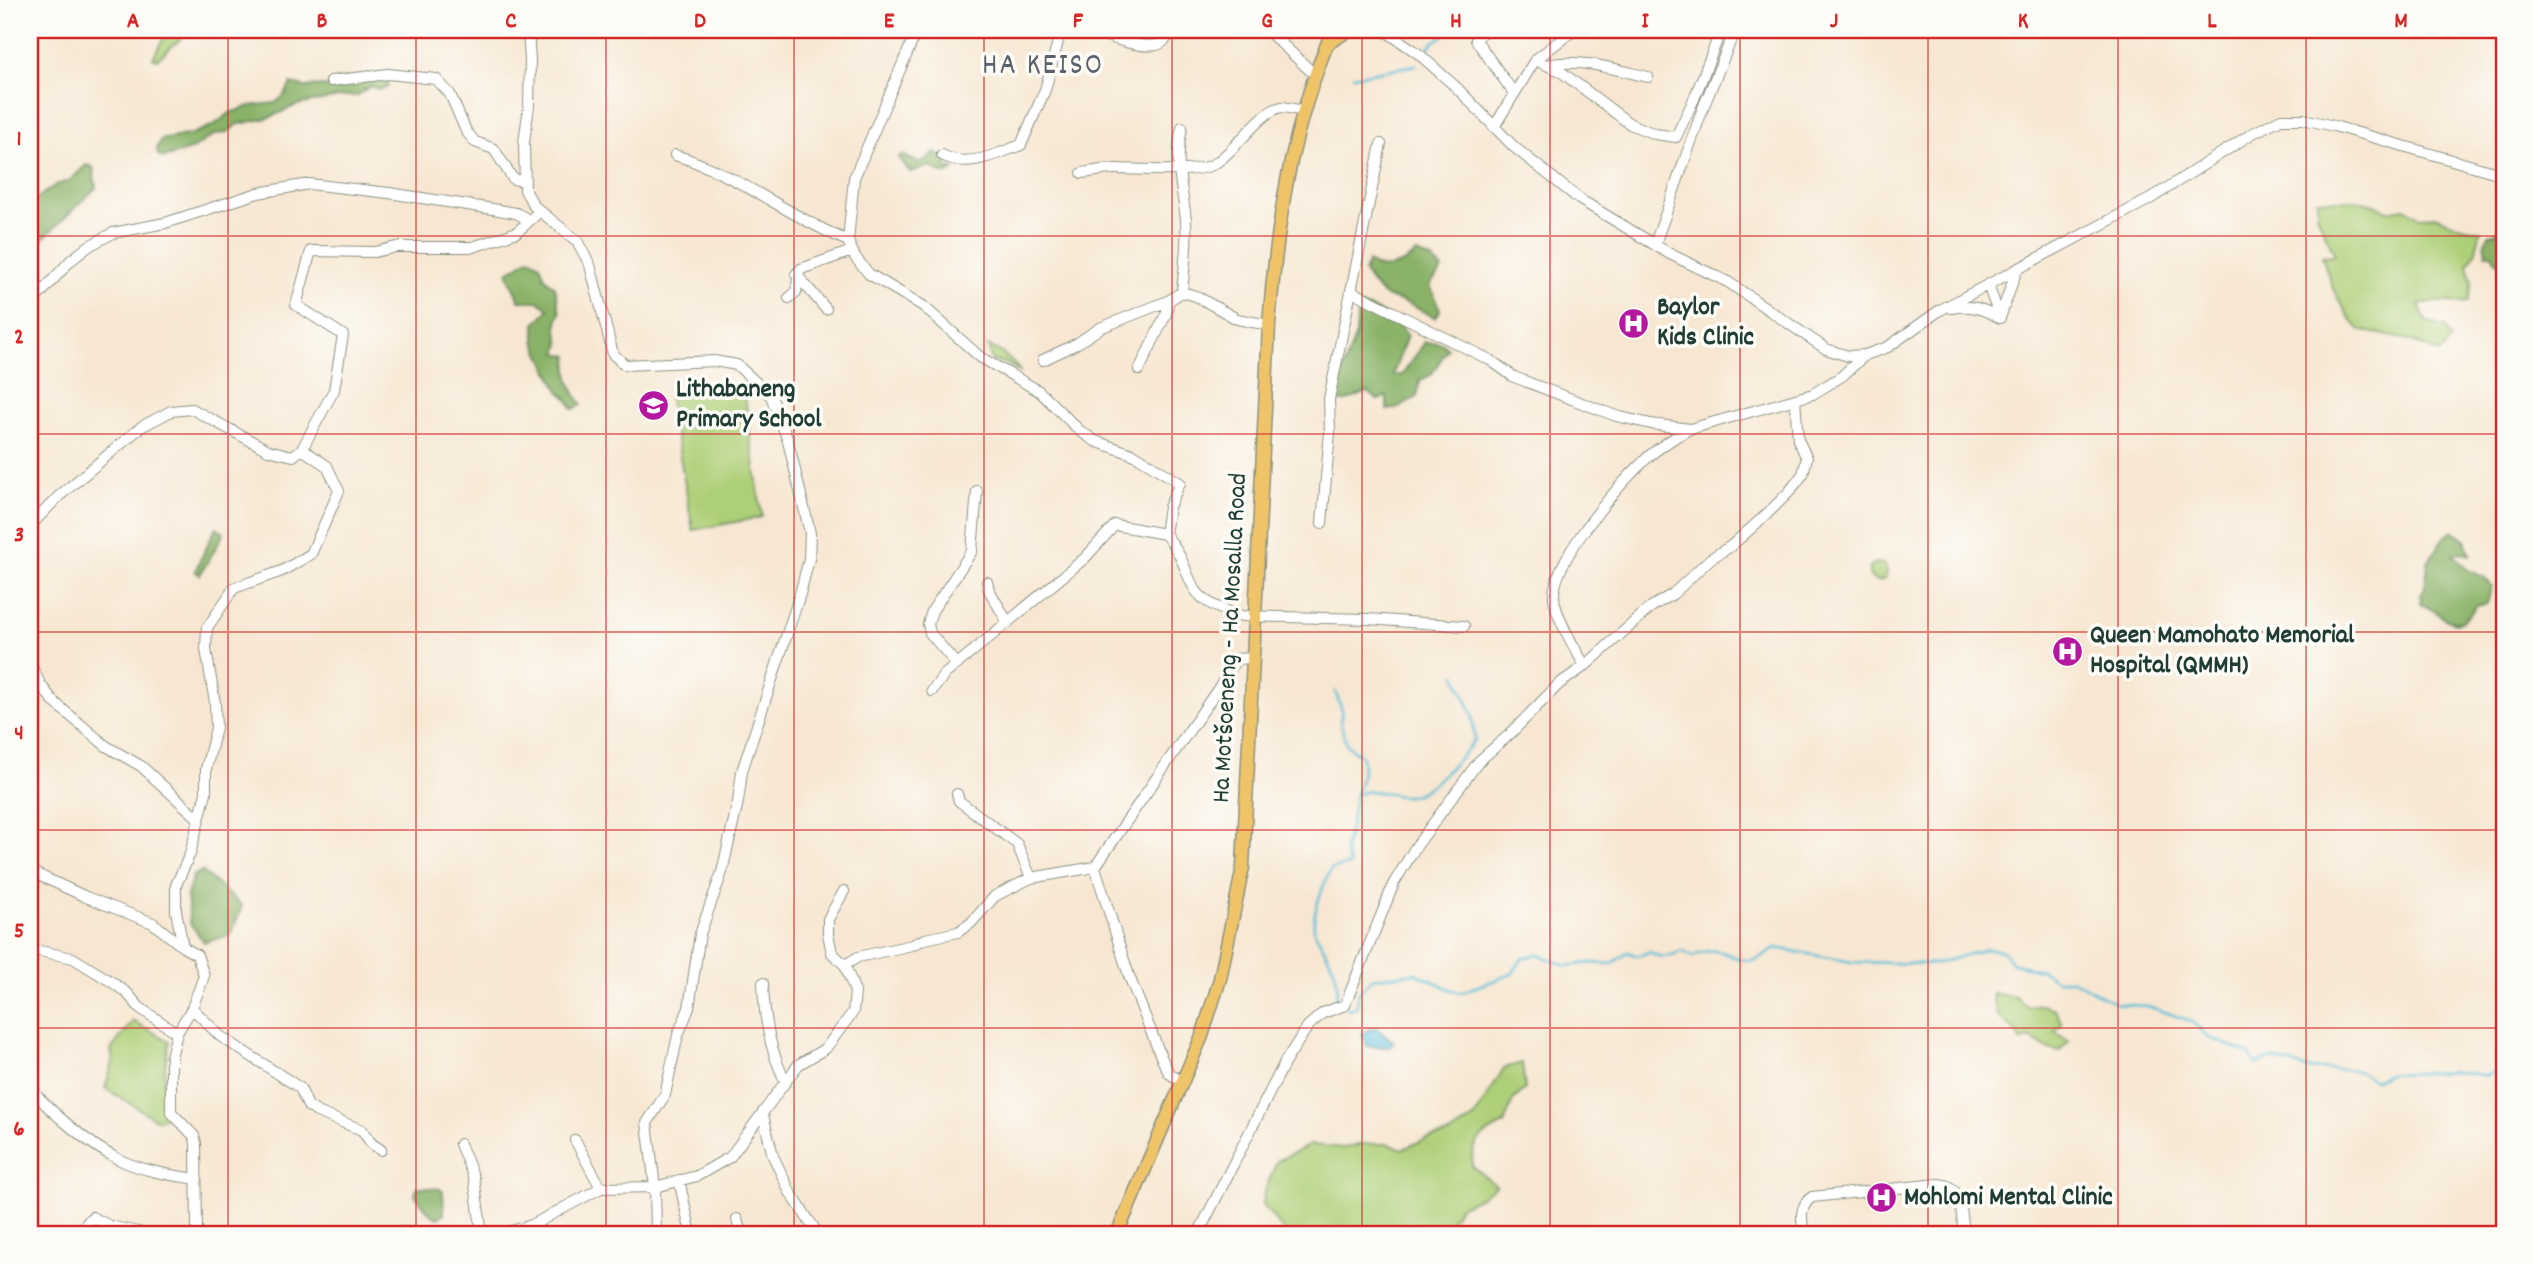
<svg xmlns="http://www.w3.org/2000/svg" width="2534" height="1264" viewBox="0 0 2534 1264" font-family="Dekko,sans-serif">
	<rect width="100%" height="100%" fill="#fdfcf7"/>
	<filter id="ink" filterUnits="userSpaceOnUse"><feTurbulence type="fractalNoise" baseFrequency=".0143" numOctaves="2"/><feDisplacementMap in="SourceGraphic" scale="14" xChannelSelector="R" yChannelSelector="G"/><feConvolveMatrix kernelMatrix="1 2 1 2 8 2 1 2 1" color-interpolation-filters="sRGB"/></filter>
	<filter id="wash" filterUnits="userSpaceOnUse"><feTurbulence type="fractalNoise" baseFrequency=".00686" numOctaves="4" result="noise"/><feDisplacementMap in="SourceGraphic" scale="28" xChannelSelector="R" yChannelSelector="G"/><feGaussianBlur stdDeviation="1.57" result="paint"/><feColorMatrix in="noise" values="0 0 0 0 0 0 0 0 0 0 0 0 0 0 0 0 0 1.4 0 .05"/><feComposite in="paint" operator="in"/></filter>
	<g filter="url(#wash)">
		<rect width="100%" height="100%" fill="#f7e7d2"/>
		<path fill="#adcf77" stroke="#668656" stroke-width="2" d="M173,30H191L157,59L153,58L163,39Z
			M2317,199C2343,202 2364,195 2386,211L2405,208L2419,217L2436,216L2459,226L2481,231L2475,253L2468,264L2472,282L2468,302C2451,304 2436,299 2419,304L2426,322L2445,327L2451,339L2440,353L2410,340L2360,330L2350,319L2333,289L2322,256L2335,255L2317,215Z
			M988,346C1000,350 1014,362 1021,373L1006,363L992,361Z
			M743,384L762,517L693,530L669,395Z
			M1869 572a9 9 0 1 1 18 0a9 9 0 1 1-18 0Z
			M1992,993L2015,997L2028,1007L2042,1005L2055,1009L2062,1024L2055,1032L2069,1041L2059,1051L2048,1049L2030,1038L2021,1042L2015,1031L1997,1015Z
			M133,1021L169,1041C166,1063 158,1095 169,1116L157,1120L105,1088L113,1062L111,1050Z
			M1522,1063L1525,1089L1513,1100L1504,1124C1483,1134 1471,1141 1472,1166L1496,1186L1479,1198L1459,1207L1450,1222L1455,1234H1286L1263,1205L1264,1193L1277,1161L1310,1145L1344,1148L1365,1144H1389L1403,1149L1426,1139L1450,1134L1475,1117L1504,1068Z"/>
		<path fill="#8ab268" stroke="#54784e" stroke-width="2" d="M379,74L388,81V87L379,90L371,86L357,96H344L297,105L268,118L239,124L227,132L214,135L190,150L164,158L158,155L157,148L161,140L192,134L214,125L230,113L250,106L275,103L284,96L291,84L304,87L328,86L336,80Z
			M935,152L948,161L946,167L954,169C945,176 939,173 930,166L910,172L898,158L902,155C920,162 916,168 935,152Z
			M86,165L93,167L96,188L30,251V203L56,185L69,181Z
			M2504,224V261L2498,263L2491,254H2486L2485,246L2489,234L2497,232Z
			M1417,253L1431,259L1442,269L1430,285L1440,310L1436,318L1407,303L1385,296L1374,286L1364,272L1368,262C1383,274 1404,265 1417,253Z
			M530,258L540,264L545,278L555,287L560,313L556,326L560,344L557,353L569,356C565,374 571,389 582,405L573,409L566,397L559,391L540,353L535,341V324L549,309L538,301H519C518,289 509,284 508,272Z
			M1358,306C1377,307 1397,319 1407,335L1393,375H1402L1425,342L1441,343L1448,348L1431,375L1420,380L1417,397L1398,408L1387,410V396L1378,400L1367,392L1347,401L1335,402L1336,388L1356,334Z
			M216,527L224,533L200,575L195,571Z
			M2453,530L2465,540L2470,555L2462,552L2453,554L2468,570L2484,577L2492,586L2487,604L2476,606C2453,641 2445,611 2420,604L2421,595L2425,587L2428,562L2441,541Z
			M202,871L242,906L231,935L204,942L190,923L187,895L193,876Z
			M417,1187L440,1189L443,1192L444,1214L438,1218L431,1215L415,1195Z"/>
		<path fill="#59bdd7" stroke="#3c7d86" stroke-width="2" d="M1375,1027L1394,1042L1391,1047L1367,1046L1362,1033Z"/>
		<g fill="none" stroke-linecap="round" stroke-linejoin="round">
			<path stroke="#59bdd7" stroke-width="2.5" d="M1428,48L1433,42L1452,30L1460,32L1461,30
				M1353,76L1416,65
				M1335,691L1342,710L1340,722L1347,745L1362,757L1363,773L1356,795
				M1340,1003L1336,1000C1341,977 1332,963 1321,943C1318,938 1314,933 1314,928C1312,913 1324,883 1331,869L1350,865C1341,846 1347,843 1351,825C1352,815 1353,805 1356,795C1374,785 1390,798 1409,796C1427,795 1465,754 1475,739L1472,714L1456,675
				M1346,1006L1349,1009L1357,1007L1358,994L1372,978L1415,973L1459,993L1512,974L1522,959L1537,954L1567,966L1590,963L1612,964L1628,952L1637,956L1650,952C1661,960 1670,956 1682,951L1693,957C1721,939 1734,966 1757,959C1763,957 1769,951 1776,948L1852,962L1936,964L1986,949L2003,951L2013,964L2041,970L2057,980H2073L2117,1004L2147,1006L2191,1021L2208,1037L2250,1054L2256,1064L2273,1059L2309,1069L2355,1070L2375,1080L2388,1074L2465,1072L2486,1076L2504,1068"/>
		</g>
	</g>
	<g filter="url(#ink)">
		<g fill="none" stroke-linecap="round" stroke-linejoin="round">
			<defs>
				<path id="minor" d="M528,30L530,61L529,106L524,142L525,190L534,206L577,241L590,265L613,354L625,365L714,361L737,365L771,396L788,441L810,533L809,559L800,594L742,771L738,802L722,872L700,934L689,1008L678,1035L665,1095L647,1123L655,1187L656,1234
					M917,30L854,178L848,241L855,257L869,274L923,306L980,357L1039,391L1080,431L1095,441L1135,455L1180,483L1169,507L1165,534L1115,525L1085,558L944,675L932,691
					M1095,30C1108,38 1140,48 1156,45C1164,44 1168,37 1171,30
					M1267,30L1314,74
					M1384,30L1419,54L1457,88L1514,147L1579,199L1670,254L1728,282L1826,349L1848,356L1865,355L1888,347L1940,310L2150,199L2253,133L2281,119H2303L2334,126L2504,175
					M1484,30L1476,40L1513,92
					M1535,60L1560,71L1630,124L1655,134L1676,137L1694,99L1721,30
					M1546,65C1580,58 1614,69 1648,77
					M331,81L388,74L436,79L450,94L466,131L475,142L494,149L513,179L525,181
					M1494,127L1535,60L1574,30
					M675,155C738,174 788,216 848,241
					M942,155C968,169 996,154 1021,145L1045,90L1061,30
					M1082,173C1092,172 1103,169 1114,169C1135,169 1195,174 1212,165C1234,154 1261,109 1282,107C1288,107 1297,110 1303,111
					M1655,244L1703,108L1735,30
					M1988,285L2000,318
					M1351,291L1490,360L1514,377L1616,416L1651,424L1690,429L1813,394L1842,376L1865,355
					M1182,292C1184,269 1188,244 1186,220C1182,185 1174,164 1182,127
					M789,298L796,292L798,279
					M30,305L70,261L89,246L113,233L165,223L258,193L309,184L389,193L493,209L516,213L529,220
					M1951,308C1971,304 1983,309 2000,318
					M826,309L796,274L801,269L852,251
					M2000,318L2017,269
					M1043,360L1076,344L1100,328L1168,301L1182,292L1196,296L1237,319L1269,325
					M1139,370L1167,312L1168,301
					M1322,523L1330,432L1329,399L1381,144
					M30,526L58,497L141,427L171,411L192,409L268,450L293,456L302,449L334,390L343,335L296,305L311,251L375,252L396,247H473L517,232L540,211
					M1165,534C1200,576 1176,598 1242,616L1368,619L1464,626
					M987,582L989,590L1008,623
					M30,663L40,684L54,702L106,746L141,766L198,818
					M957,665L930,633L928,624L932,611L972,551L977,491
					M1585,666C1575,649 1555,616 1554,597C1553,559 1618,486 1645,460C1658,447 1674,438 1689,429
					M957,794L959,801L1017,844L1031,878
					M1095,867L1129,976L1162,1059L1169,1073L1182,1082
					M30,871L86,897L153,923L183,947
					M844,891L828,919V934L832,953L845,965
					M30,949L73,958L112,982L127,993L140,1008L177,1033
					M763,983C764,1017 770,1052 786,1082
					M192,1008L220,1036L300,1088L308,1106L317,1112L362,1130L371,1143L381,1150
					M30,1061L31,1060
					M30,1088C52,1113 88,1144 118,1159C142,1171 171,1175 197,1179
					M763,1115L773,1156L790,1192L818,1234
					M575,1140L601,1188
					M460,1144L474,1178L482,1234
					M679,1180L691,1234
					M737,1219L741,1234
					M532,1225L546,1234
					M77,1234L92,1217L110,1226L147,1234
					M197,1234L196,1143L194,1136L171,1112V1057L177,1033L192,1008L204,976L197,955L183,947L176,911V885L190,854L206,793V769L216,728L215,703L206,649L207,628L234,588L282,571L311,554L339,491L327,466L302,449
					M253,1234H281
					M353,1234L405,1232L427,1234
					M501,1234L532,1225L601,1188L655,1187L697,1176L730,1157L798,1065L826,1048L853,1012L855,992L845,965L858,957L912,945L925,939L958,932L971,923L995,896L1031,878L1095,867L1229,673L1235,659L1253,658
					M1198,1234L1285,1062L1308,1026L1323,1013L1345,1005L1394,883L1415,848L1479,761L1510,734L1559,684L1585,666L1651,607L1673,594L1710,559L1731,546L1766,515L1789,492L1803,474L1807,458L1798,440L1795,399
					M1804,1234C1802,1220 1798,1207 1812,1197L1938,1184C1964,1185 1961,1214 1964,1234"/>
				<path id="major" d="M1327,44L1349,30
					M1117,1234L1202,1036L1220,979L1243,867L1269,325C1277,220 1291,127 1333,30"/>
			</defs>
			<use href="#minor" stroke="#8b9283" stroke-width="12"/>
			<use href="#major" stroke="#8b9283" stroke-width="15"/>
			<use href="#minor" stroke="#fff" stroke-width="10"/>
			<use href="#major" stroke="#efc469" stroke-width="12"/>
		</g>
	</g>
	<path fill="none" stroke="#d62828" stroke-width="2" stroke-opacity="0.55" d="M228,30V1234M416,30V1234M606,30V1234M794,30V1234M984,30V1234M1172,30V1234M1362,30V1234M1550,30V1234M1740,30V1234M1928,30V1234M2118,30V1234M2306,30V1234M30,236H2504M30,434H2504M30,632H2504M30,830H2504M30,1028H2504"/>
	<defs>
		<symbol id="hospital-disc" viewBox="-11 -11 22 22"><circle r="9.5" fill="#b5179e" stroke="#fdfcf7"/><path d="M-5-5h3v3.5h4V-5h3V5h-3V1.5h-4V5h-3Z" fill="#fff"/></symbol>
		<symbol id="school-disc" viewBox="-11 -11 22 22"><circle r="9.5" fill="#b5179e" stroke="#fdfcf7"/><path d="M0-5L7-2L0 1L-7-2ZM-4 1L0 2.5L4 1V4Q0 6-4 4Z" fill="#fff"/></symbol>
	</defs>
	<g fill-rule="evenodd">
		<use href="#hospital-disc" x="1616" y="306" width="35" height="35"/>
		<use href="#school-disc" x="636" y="388" width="35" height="35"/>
		<use href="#hospital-disc" x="2050" y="634" width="35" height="35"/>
		<use href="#hospital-disc" x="1864" y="1180" width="35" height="35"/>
	</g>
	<g text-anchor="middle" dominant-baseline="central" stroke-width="7" stroke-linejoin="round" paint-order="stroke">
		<g font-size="26" font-weight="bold" fill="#1f3d34" stroke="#fdfcf7" text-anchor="start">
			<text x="1657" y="308">Baylor<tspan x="1657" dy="30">Kids Clinic</tspan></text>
			<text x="676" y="390">Lithabaneng<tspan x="676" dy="30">Primary School</tspan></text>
			<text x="2090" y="636">Queen Mamohato Memorial<tspan x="2090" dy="30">Hospital (QMMH)</tspan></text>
			<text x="1904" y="1198">Mohlomi Mental Clinic</text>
		</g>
		<g font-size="26" fill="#1f3d34" stroke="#fdfcf7">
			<text transform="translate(1231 638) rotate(-87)">Ha Motšoeneng - Ha Mosalla Road</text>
		</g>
		<g font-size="30" letter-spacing="2" fill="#5a616c" stroke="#fdfcf7">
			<text x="1043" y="67">HA KEISO</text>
		</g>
	</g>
	<rect width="2534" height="1264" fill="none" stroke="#fdfcf7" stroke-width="77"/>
	<rect x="38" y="38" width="2458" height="1188" fill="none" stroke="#d62828" stroke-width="2.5"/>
	<g font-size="23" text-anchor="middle" font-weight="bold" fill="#d62828">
		<text x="133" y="27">A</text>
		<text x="322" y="27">B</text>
		<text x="511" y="27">C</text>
		<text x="700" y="27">D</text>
		<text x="889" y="27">E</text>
		<text x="1078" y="27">F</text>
		<text x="1267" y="27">G</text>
		<text x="1456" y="27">H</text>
		<text x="1645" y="27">I</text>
		<text x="1834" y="27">J</text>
		<text x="2023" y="27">K</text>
		<text x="2212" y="27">L</text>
		<text x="2401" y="27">M</text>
		<text x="19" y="145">1</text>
		<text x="19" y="343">2</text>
		<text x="19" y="541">3</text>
		<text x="19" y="739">4</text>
		<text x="19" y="937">5</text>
		<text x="19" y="1135">6</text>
	</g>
</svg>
